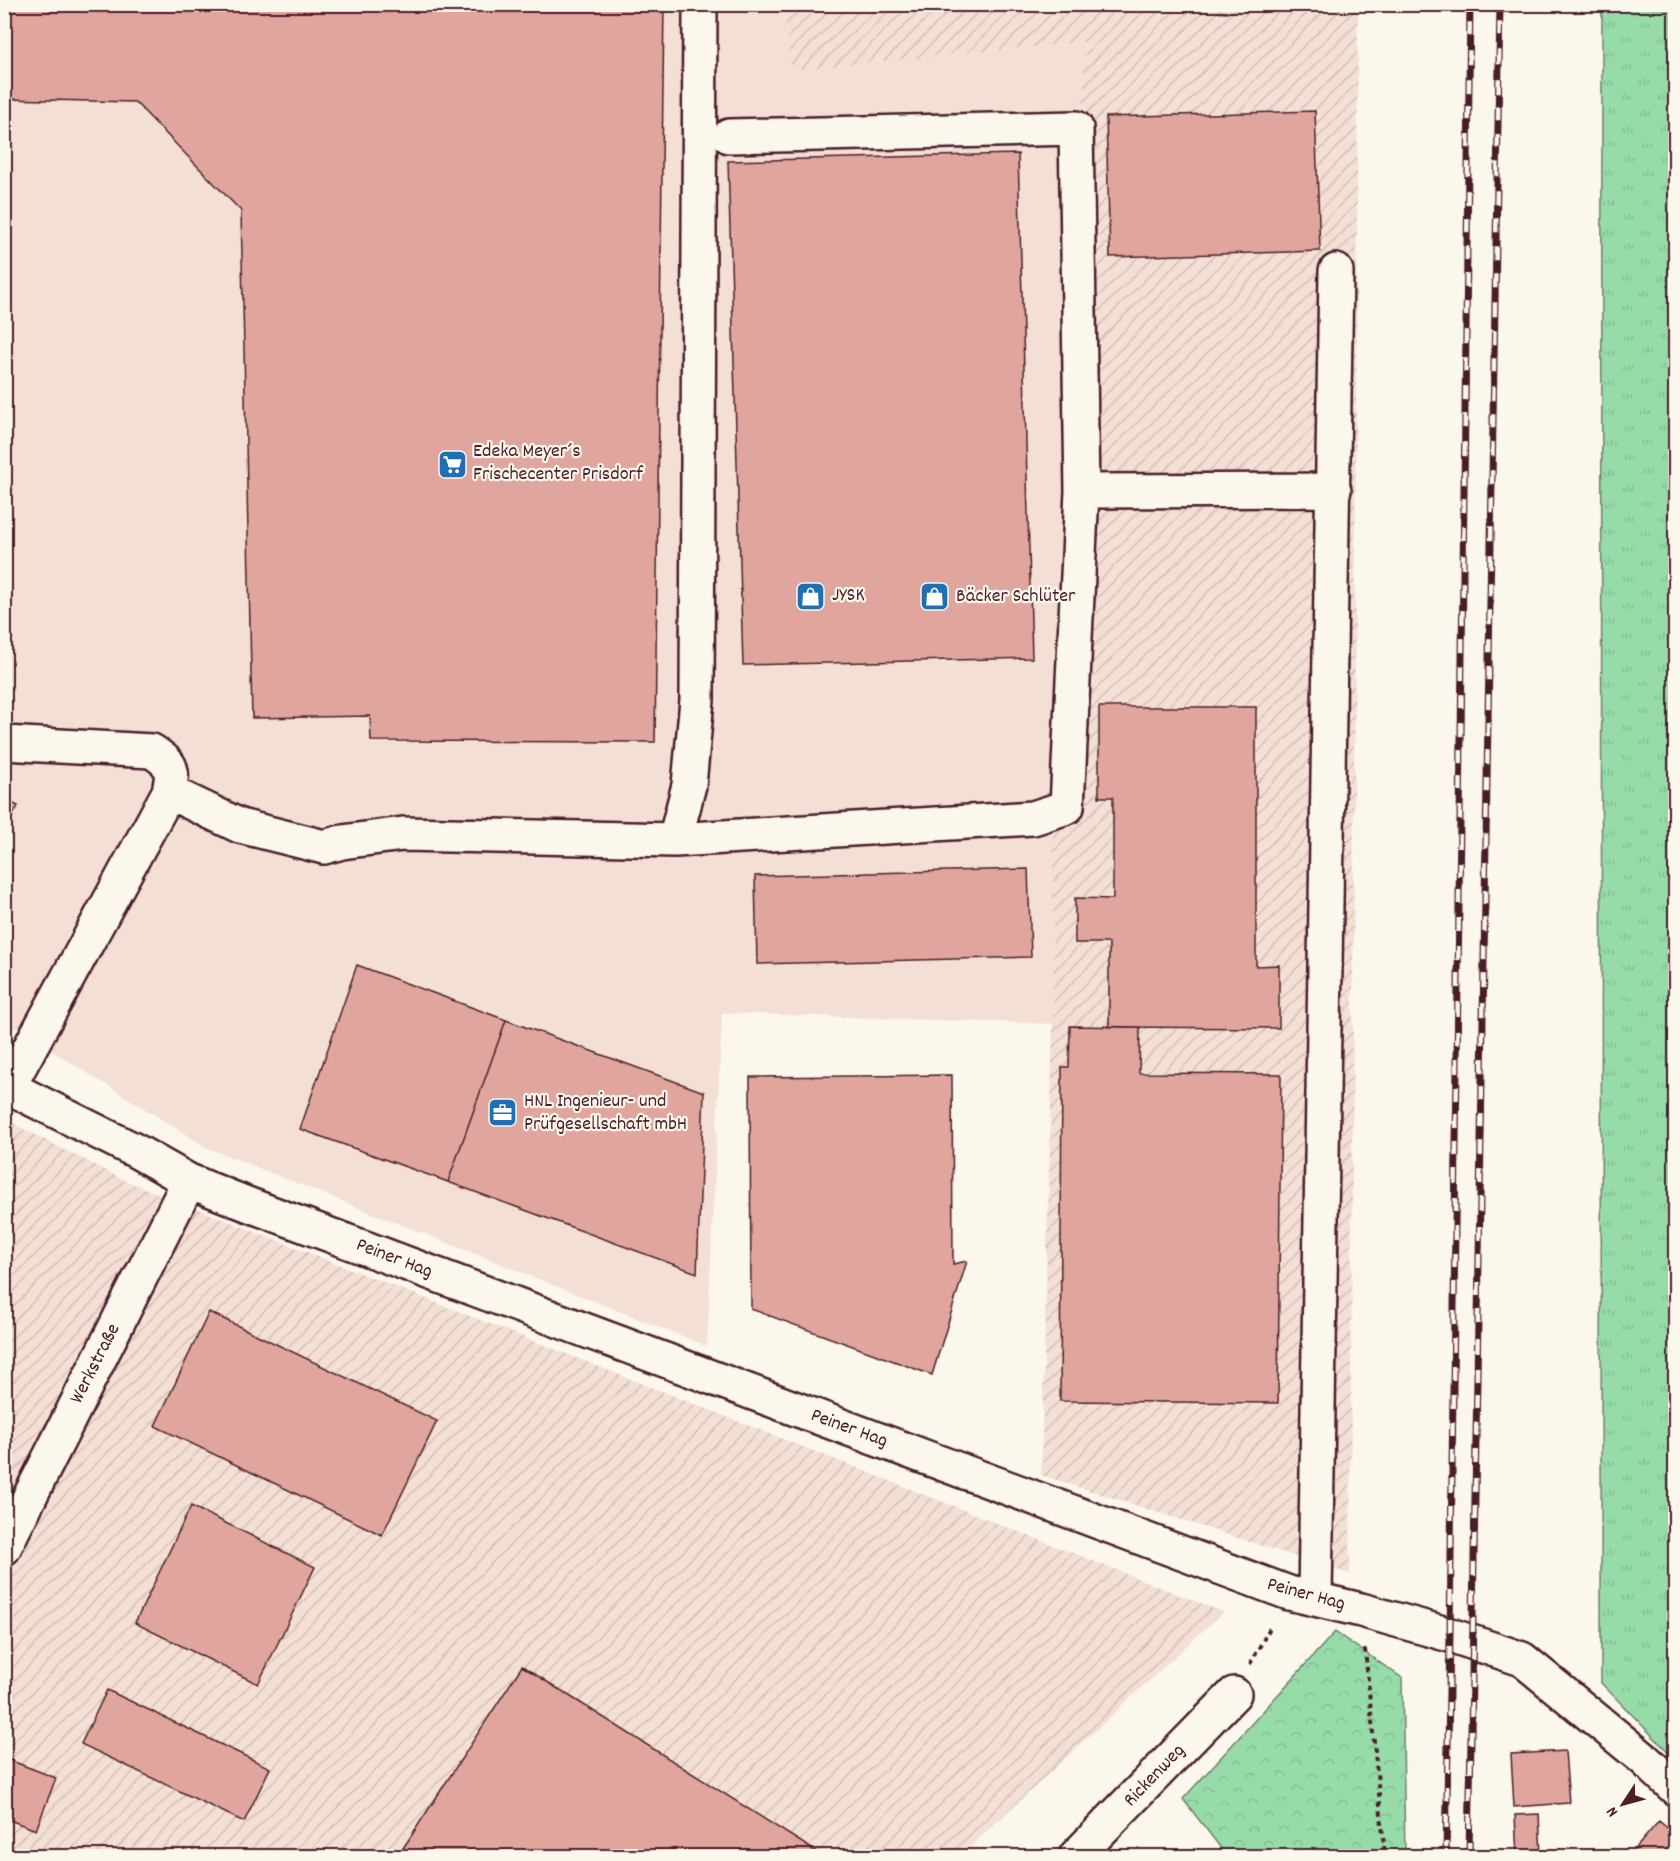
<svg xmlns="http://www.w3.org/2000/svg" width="1680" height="1861" viewBox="0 0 1680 1861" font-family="Dekko,sans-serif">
	<defs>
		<pattern id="industrial-furrows" width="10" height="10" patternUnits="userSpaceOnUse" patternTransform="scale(1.5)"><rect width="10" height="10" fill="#f3dfd4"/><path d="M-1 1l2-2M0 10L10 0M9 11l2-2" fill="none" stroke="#d2bfb6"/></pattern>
		<pattern id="grass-tufts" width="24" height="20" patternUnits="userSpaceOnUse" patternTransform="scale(1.5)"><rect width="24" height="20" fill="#97dca8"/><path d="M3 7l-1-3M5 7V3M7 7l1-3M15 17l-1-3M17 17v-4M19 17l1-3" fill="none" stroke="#84bc91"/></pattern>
		<pattern id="forest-crowns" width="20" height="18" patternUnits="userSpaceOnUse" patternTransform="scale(1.5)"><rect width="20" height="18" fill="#97dca8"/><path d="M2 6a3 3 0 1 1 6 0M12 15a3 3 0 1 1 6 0" fill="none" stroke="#84bc91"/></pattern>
	</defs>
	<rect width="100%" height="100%" fill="#fbf7ec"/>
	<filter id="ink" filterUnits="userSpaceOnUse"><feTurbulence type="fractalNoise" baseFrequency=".0167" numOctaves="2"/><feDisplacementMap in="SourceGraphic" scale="12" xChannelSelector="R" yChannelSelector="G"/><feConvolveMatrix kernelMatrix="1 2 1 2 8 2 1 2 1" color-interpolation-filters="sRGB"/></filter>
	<g filter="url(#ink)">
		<path fill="#f3dfd4" d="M4,5H784L791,70L1085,42L1053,837V1024L722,1013L707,1346L208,1148L5,1022Z"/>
		<path fill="url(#industrial-furrows)" d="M784,5H1358L1350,1574L1041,1475L1053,1024V837L1085,42L791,70Z
			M4,1119L124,1180L1223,1612L960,1856H5Z"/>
		<path fill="url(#grass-tufts)" stroke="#707e6a" stroke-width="1.5" d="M1675,4L1676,5L1675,1759L1601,1683L1602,5Z"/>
		<path fill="url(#forest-crowns)" stroke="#707e6a" stroke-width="1.5" d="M1335,1632L1402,1678L1405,1856H1227L1183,1799Z"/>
		<path fill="#e0a69d" stroke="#4a1f2b" stroke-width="1.5" d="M4,4H664L655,742L371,741L370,716L252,718L241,211L135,102L4,99Z
			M1315,111L1320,251L1110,257L1106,117Z
			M1018,154L1032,658L743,665L728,161Z
			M1099,707H1256V966L1279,965V1028L1109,1027V943H1075V898L1113,899V797H1099Z
			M4,799L18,806L4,831Z
			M1028,869L1031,957L757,964L755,876Z
			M357,965L506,1020L448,1182L300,1129Z
			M506,1020L704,1092L697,1273L448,1182Z
			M1070,1026L1140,1027L1139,1073L1281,1074L1278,1403L1060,1401L1062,1067H1069Z
			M952,1075L953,1264L967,1261L932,1375L751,1309L750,1077Z
			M4,1300L12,1303L4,1320Z
			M209,1312L437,1421L382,1535L155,1426Z
			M191,1506L315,1567L258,1684L135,1623Z
			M522,1666L823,1856H398Z
			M107,1690L270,1768L244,1822L81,1744Z
			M1565,1751L1569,1803L1514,1807L1511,1754Z
			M4,1758L56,1778L36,1830L4,1818Z
			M1539,1814L1541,1856H1517L1515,1815Z
			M1659,1821L1676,1835V1856H1629Z"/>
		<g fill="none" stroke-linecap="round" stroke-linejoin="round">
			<defs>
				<path id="minor" d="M1082,491L1334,490
					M4,743L152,751C172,765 174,767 169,792L8,1088
					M169,792L240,826L324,847L342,842L403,834L675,840L1033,818L1067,807L1082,491L1076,128L729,136
					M675,840L689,785L697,700L700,4
					M4,1085L136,1151L189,1181L247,1204L1289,1593L1361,1610L1450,1635L1522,1659L1644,1759L1676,1789
					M4,1548L189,1181
					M1315,1599L1336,271
					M1076,1856L1234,1694"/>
			</defs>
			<use href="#minor" stroke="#4a1f2b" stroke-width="38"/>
			<path stroke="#4a1f2b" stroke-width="4" stroke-dasharray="4.5 4.5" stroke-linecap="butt" d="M1365,1649L1385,1856
				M1250,1664L1271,1626"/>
			<use href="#minor" stroke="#fbf7ec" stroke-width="33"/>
			<defs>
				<path id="rail" d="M1446,1856L1450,1635L1470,4
					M1469,1856L1500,4"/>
			</defs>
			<use href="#rail" stroke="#4a1f2b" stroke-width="7"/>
			<use href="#rail" stroke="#fbf7ec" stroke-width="4.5" stroke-dasharray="14" stroke-linecap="butt"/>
		</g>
	</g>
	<defs>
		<symbol id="supermarket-square" viewBox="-11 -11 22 22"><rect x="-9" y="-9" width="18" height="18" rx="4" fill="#1f6fb2" stroke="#fbf7ec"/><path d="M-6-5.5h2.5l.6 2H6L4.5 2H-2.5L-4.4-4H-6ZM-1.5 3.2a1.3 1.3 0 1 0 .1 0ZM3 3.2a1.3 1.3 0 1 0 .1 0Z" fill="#fff"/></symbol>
		<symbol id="shop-square" viewBox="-11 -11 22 22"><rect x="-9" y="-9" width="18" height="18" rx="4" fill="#1f6fb2" stroke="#fbf7ec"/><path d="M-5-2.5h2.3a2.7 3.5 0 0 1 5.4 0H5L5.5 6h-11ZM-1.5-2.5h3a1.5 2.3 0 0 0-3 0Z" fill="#fff"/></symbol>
		<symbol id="office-square" viewBox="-11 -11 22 22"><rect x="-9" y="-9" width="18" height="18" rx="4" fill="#1f6fb2" stroke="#fbf7ec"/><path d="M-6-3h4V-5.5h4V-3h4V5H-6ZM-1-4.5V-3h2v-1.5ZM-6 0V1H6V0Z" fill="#fff"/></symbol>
	</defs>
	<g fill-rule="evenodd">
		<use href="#supermarket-square" x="436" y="448" width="33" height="33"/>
		<use href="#shop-square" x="794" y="580" width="33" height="33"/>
		<use href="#shop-square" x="918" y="580" width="33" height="33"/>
		<use href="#office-square" x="486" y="1096" width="33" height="33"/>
	</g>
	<g text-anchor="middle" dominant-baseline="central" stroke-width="4.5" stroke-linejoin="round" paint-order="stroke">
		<g font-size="20" fill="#4a1f2b" stroke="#fbf7ec" text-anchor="start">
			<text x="473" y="452">Edeka Meyer´s<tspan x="473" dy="23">Frischecenter Prisdorf</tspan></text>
			<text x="832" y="596">JYSK</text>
			<text x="956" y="597">Bäcker Schlüter</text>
			<text x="524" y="1102">HNL Ingenieur- und<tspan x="524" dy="23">Prüfgesellschaft mbH</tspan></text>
		</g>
		<g font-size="20" fill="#4a1f2b" stroke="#fbf7ec">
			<text transform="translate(394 1259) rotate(21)">Peiner Hag</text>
			<text transform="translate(96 1364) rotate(-63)">Werkstraße</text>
			<text transform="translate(849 1429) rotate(20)">Peiner Hag</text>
			<text transform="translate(1306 1595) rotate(15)">Peiner Hag</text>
			<text transform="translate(1155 1776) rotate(-46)">Rickenweg</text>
		</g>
	</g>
	<rect width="1680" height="1861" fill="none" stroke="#fbf7ec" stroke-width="24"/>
	<rect x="12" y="12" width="1656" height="1837" fill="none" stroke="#4a1f2b" stroke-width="2" filter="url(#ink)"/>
	<g transform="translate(1623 1804) rotate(234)" stroke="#fbf7ec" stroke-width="4.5" paint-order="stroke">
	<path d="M0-4.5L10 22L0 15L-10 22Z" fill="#4a1f2b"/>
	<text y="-9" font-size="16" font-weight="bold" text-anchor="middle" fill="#4a1f2b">N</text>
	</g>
</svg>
